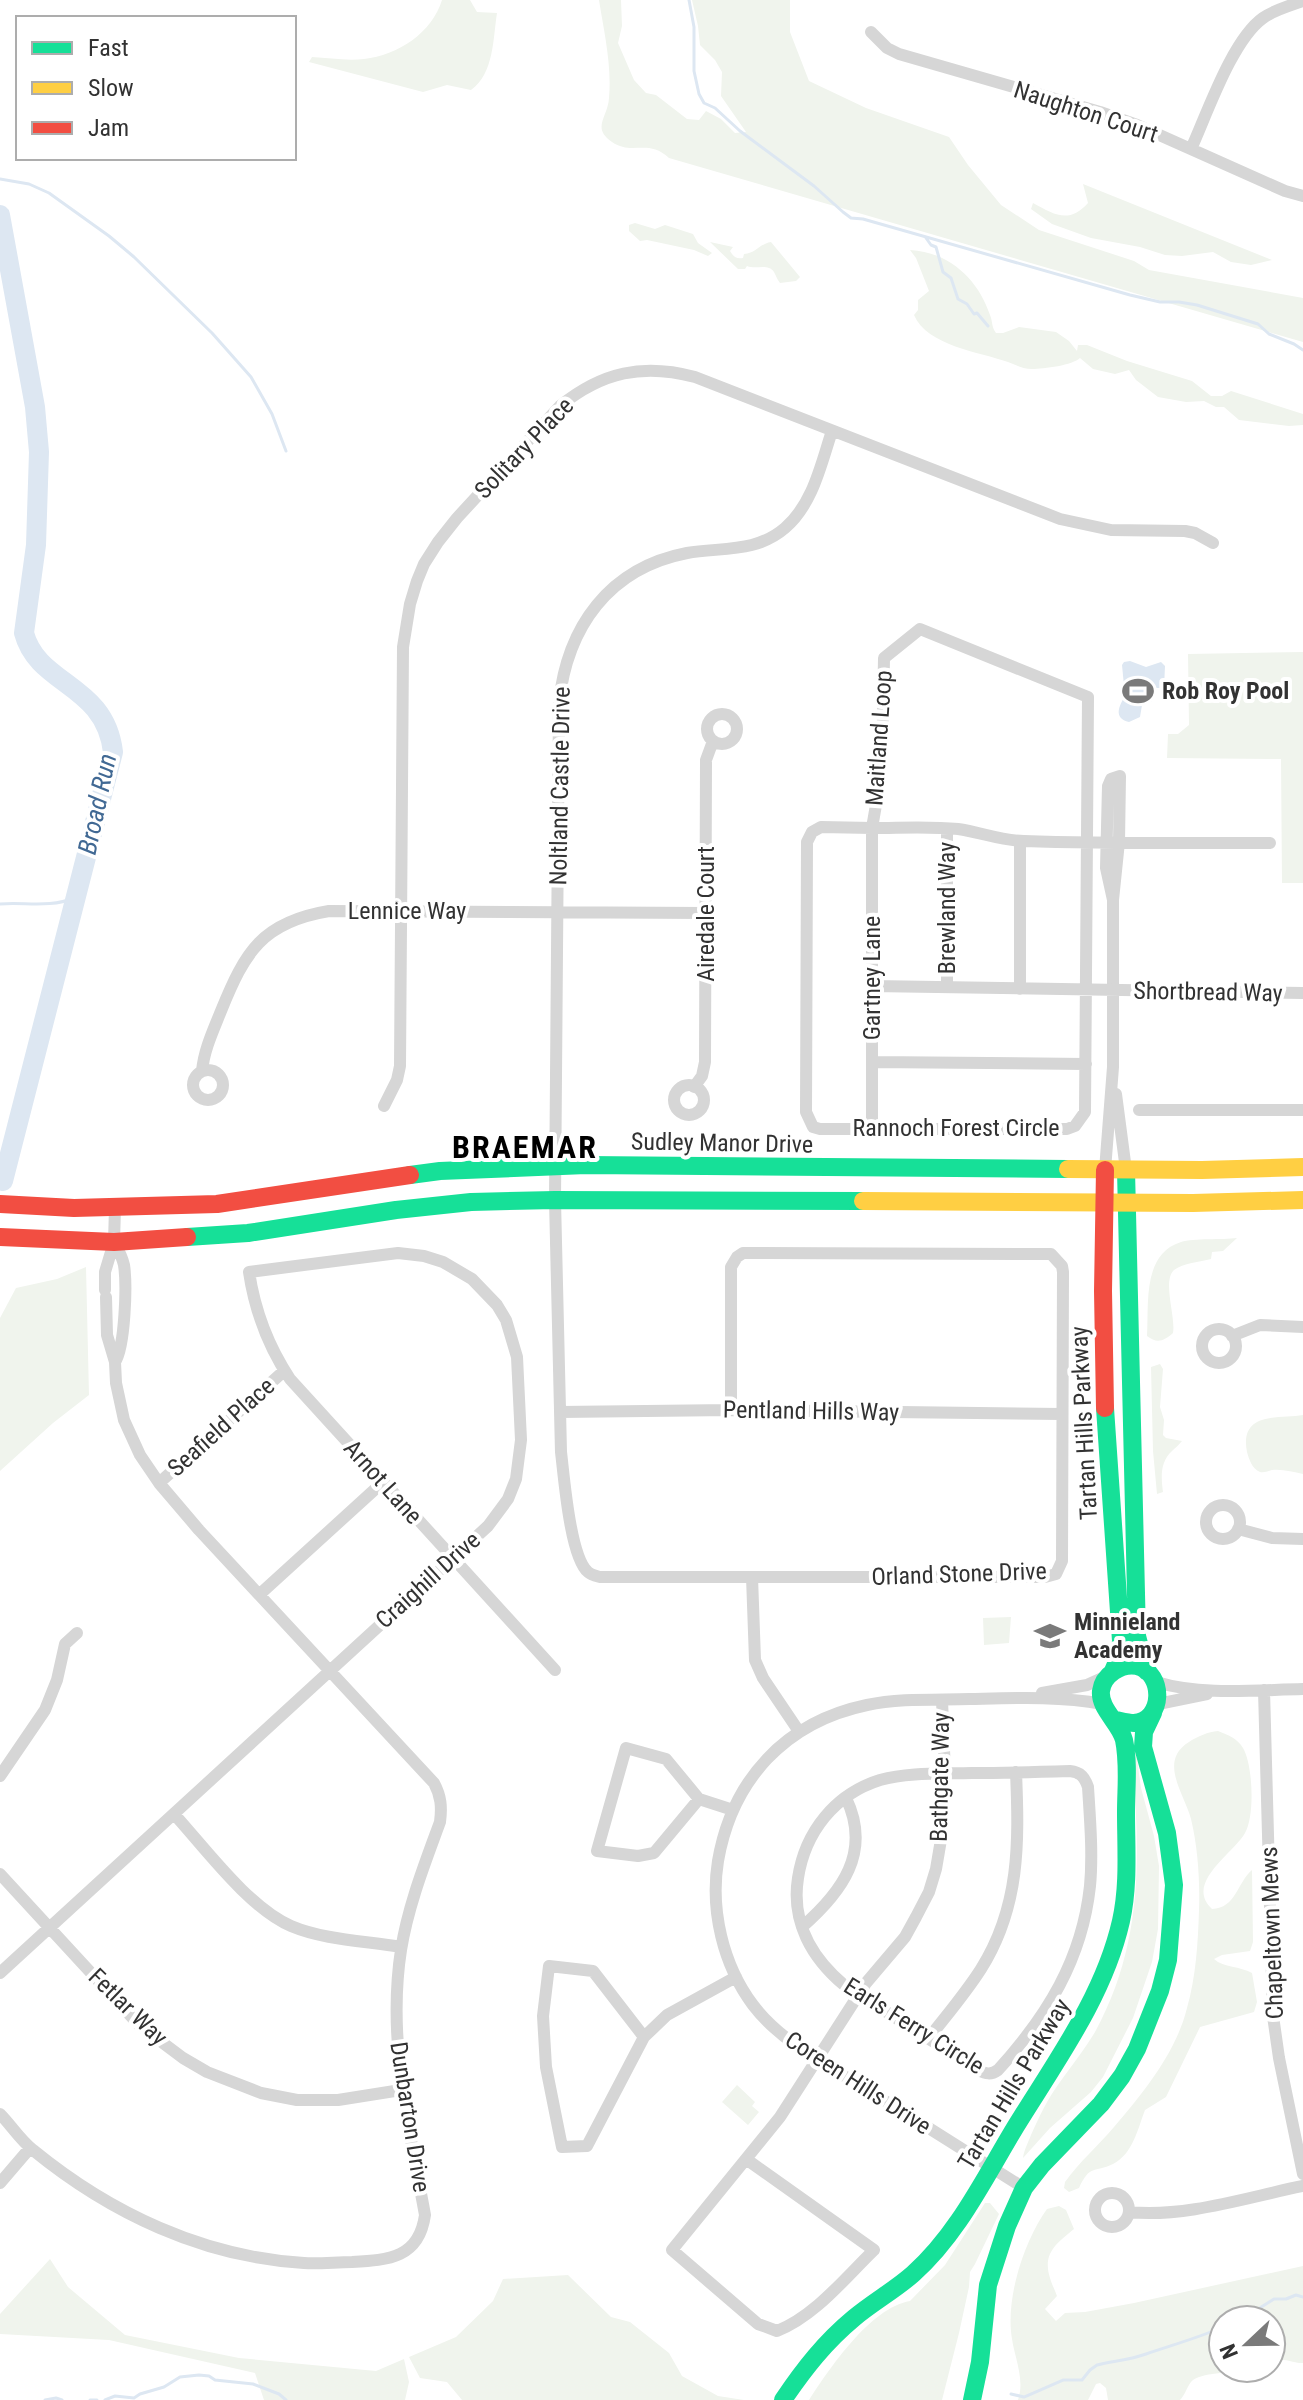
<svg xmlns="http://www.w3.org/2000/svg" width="1303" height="2400" viewBox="0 0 1303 2400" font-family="'Roboto Condensed',sans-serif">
	<rect width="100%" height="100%" fill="#fff"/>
	<path fill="#f0f4ed" d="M442,0H470L477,12L497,13C493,38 494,74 471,90L447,85L423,92L309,62L312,57C329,58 347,61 364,59C398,55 432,33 442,0Z
		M599,0H621L622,26L618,43L634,80L646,93L656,95L687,119L699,120L706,111L721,119L735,133L746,132L721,96L722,72L715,60L700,45L698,26L692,0H790V32L809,81L866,108L949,137L968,165L1001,205L1039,230L1134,261L1149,270L1303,298V342L669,158C648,138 632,156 612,142C591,128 608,117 609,98C612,65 604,32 599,0Z
		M1083,184L1272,260L1251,265L1231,262L1213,252L1182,256L1165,255L1140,247L1091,238L1052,224L1031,209L1033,203C1055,215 1069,224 1088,203Z
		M635,223L655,229L665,225L693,234L698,243L712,253L708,256L694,250L647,240L640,241L629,231V225Z
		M710,242L733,247L730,251C734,257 736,259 743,258L744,254C757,253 759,244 771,242L800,277L796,281L780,283C777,279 776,276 774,272C768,263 756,270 747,266L745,269H738Z
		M910,250C949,252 978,279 990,315C993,322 991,326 996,333H1003L1019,327L1056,332L1069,341L1077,351L1078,345H1087L1127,361L1192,381L1211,396H1222L1231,391L1303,414V425L1289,426L1239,420L1224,407H1216L1204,401L1186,402L1158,397L1136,380L1129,370L1115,374L1093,369L1080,358C1073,365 1044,369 1032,369C1023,369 1016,365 1008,362C980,352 927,346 914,315L918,310V300L929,291L916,258Z
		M1303,652V883H1282L1281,759L1167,758L1168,734H1178L1189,725L1188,654Z
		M1237,1238L1223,1251L1212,1252L1211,1259C1200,1262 1183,1263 1174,1270C1162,1281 1176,1317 1173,1333C1164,1341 1157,1344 1147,1336C1149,1304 1142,1254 1181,1242C1194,1238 1222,1240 1237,1238Z
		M86,1267L89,1395L53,1423L0,1471V1318L16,1288L57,1279Z
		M1160,1364L1163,1369L1160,1407L1164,1420L1163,1435L1166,1438L1182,1441C1179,1445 1175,1448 1172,1451C1160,1462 1161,1477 1163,1492L1157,1494L1153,1451L1151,1367Z
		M1303,1415V1474C1293,1472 1283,1469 1272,1470C1268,1471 1264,1473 1260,1472C1252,1469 1249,1459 1247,1452C1239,1411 1280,1419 1303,1415Z
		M1011,1617L1009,1643L984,1645L983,1618Z
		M1218,1731C1228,1735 1237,1738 1243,1748C1253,1765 1255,1816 1245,1833C1233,1854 1184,1883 1212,1909C1236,1908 1237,1883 1252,1870L1253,1942L1250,1951L1222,1955L1214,1959C1224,1968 1240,1966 1252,1973L1257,2002L1254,2012L1200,2027L1166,2097L1145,2110C1138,2128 1133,2154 1113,2164C1094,2173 1090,2164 1079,2188L1069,2192L1064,2188L1065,2182C1079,2162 1098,2146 1114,2127C1143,2093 1176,2053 1187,2008C1196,1977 1198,1942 1199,1910C1200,1881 1198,1848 1191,1819C1184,1793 1158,1761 1189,1742C1198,1736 1208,1732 1218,1731Z
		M1135,1745L1141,1788L1154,1836L1159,1866L1158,1929L1152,1962L1133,2018L1103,2077L1091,2092L1050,2128L1023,2158C1024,2150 1028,2143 1031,2135C1039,2117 1048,2098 1060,2082C1072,2065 1085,2049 1095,2032C1145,1941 1141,1845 1130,1746Z
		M737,2085L755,2102L752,2106L759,2112L748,2125L722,2102Z
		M985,2203H990L999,2214L975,2264L970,2272L969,2287L959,2333L942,2400H809C830,2368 870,2308 910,2301L945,2265Z
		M1059,2206L1066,2210L1074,2229C1057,2243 1042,2253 1050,2278C1052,2285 1055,2290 1057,2296L1045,2309L1056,2321L1065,2313L1085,2312L1134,2303L1303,2266V2363C1294,2364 1286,2357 1271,2361V2320H1223V2368H1244C1231,2375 1201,2371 1191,2382C1187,2387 1185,2395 1180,2400H1108L1106,2388L1100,2383L1096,2384L1088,2400H1018C1025,2380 1015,2359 1012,2339C1005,2299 1024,2241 1047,2209Z
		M50,2259L68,2287L125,2335L239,2358L376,2371L404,2359L409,2382L405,2400H264L255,2373L109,2340L0,2334V2314Z
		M568,2275L611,2317L630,2322L669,2353L682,2376L718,2396L744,2400H462L447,2382L420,2378L409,2357L456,2337L493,2301L503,2279Z"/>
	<path fill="#dde7f2" d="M1130,661L1146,667L1161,662L1165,666L1164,688H1153L1152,701L1142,705L1140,717L1129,722C1113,718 1119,706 1125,696L1122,665L1124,662Z"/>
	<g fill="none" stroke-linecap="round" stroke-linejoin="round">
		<path stroke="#dde7f2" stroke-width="3" d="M689,0L694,27V71L699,94L704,103L715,108L740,131L814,186L843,212L851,218L863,219L1130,295L1160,302H1179L1197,305L1258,324L1269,334L1294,344L1303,350
			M0,179L29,184L49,193L109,236L134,257L212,333L251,377L272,414L286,451
			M926,238L931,245L936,247L943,272L951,278L958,299L967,304L974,314L977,313L988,326
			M0,904C25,902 50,908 74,898
			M1235,2320L1247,2316L1274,2299H1286L1296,2295L1303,2297
			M1011,2394L1024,2397L1063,2380H1082L1090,2370L1097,2365C1113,2361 1130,2360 1146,2354C1172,2345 1198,2338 1223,2327
			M45,2400L56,2398L62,2400
			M90,2400H97
			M105,2400L115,2396L134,2398L140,2394L164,2387L180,2377L199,2375L209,2376L215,2380L253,2384L279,2394L286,2400"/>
		<path stroke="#dde7f2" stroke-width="20" d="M0,215L35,407L39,452L36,545L24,633C38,686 105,683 113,752L3,1181"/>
		<path stroke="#d6d6d6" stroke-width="12" d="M871,32L887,48L899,54L1100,112L1137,125L1285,191L1303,196
			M1191,149C1207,114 1232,40 1263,18C1274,10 1289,6 1303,1
			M707 729a15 15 0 1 1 30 0a15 15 0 1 1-30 0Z
			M872,986L1303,993
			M947,987V829
			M1020,989V841
			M872,1062L1086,1064
			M193 1085a15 15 0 1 1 30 0a15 15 0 1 1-30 0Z
			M202,1071C204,1050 213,1031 221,1011C245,952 262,922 329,911L706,913
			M674 1100a15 15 0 1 1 30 0a15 15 0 1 1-30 0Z
			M694,1087L702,1076L705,1062L706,760L713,741
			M1116,1094L1126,1170
			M384,1106L397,1080L400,1066L403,647L410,604L417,581L424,564L438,542L457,518L560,406C602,372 643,363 695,377L1060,519L1111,530L1185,531L1195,533L1213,543
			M1139,1110H1303
			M872,1128V828L821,827L812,832L807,842L806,1112L813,1127L820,1129H1067L1075,1126L1085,1112L1088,697L920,629L884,658L882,770L872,828C900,828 929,826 958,829C980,832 1002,841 1024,841C1106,844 1188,843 1270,843
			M1105,1170L1113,1067V900L1119,842L1120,776L1111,779L1108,786L1106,868L1113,900
			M114,1242C118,1249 122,1256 124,1265C127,1285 125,1347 115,1362
			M105,1290V1272L114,1242L115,1208
			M1202 1346a17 17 0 1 1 34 0a17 17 0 1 1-34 0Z
			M1232,1336L1260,1325L1303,1327
			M731,1410V1267L737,1257L743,1253L1051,1254L1062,1266L1063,1272L1062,1561L1056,1574L1045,1577H600C596,1576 591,1575 588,1572C570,1557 564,1476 561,1452L555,1200L559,703C567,627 609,568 687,553C722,547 756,553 785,528C813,504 821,464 832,431
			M560,1412L731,1410L1062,1414
			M159,1483L284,1371
			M1206 1522a17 17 0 1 1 34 0a17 17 0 1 1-34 0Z
			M1238,1529L1272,1538L1303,1539
			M752,1577L755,1660L763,1678L798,1730
			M260,1594L383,1482
			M1156,1682C1203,1696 1255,1690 1303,1689
			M1264,1690L1273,2016L1279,2058L1303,2174
			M1042,1693L1087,1685L1109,1675
			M1158,1704L1207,1694
			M1070,1771C1081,1772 1085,1778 1088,1787C1090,1819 1093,1854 1090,1886C1082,1960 1047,2016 998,2070C991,2075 986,2074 978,2070L844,1985C812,1958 791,1922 798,1878C805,1832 835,1794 880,1780C909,1772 942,1774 972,1773C1005,1773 1038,1772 1070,1771Z
			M0,1776L45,1710L57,1680L65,1644L77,1633
			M699,1799L654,1853L638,1856L597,1851L626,1748L666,1759L699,1799L733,1810
			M174,1814C205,1848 249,1908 291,1926C324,1940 366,1941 401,1947
			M0,1874L139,2025L183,2058L207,2072L261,2093L297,2100H338L401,2090
			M802,1927C842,1892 872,1852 846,1798
			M0,1973L488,1526L508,1499L516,1479L521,1440L517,1357L506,1320L497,1305L472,1279L443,1262L424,1256L398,1253L249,1272C255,1312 268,1346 290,1379L555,1670
			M644,2037L587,2146L562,2147L546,2067L543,2016L549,1966L593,1971L644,2037L667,2015L736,1977
			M929,2038C946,2016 965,1994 981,1969C1020,1907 1019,1843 1016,1772
			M0,2114C11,2125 20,2140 33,2150C110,2213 203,2257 304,2263C320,2264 336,2262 352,2262C389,2260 419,2258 425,2215C409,2127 387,2039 401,1950C408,1906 425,1863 440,1822C442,1807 441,1796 434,1783L199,1530L159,1483L140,1455L124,1420L116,1383L115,1362L107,1335L106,1297
			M746,2159L874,2250C845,2278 815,2316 777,2331L758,2324L672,2250L780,2117L866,1983L905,1937L916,1917L929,1892L936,1869L944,1822L945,1774L942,1700
			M0,2183L30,2148
			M1024,2188C972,2155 921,2123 869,2091C829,2066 782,2043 753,2005C723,1965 710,1910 718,1861C732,1780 785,1722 867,1705C900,1698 936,1700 970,1699C1015,1698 1058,1696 1103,1704
			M1095 2210a17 17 0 1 1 34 0a17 17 0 1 1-34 0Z
			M1129,2212C1185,2218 1248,2197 1303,2186"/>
		<path stroke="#16e098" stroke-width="18" d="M1126,1170L1137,1636L1146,1671
			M410,1175L440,1171L586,1165L1068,1169
			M187,1237L248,1233L396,1210L471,1202L555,1200L863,1201
			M1105,1408L1121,1641L1119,1657L1113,1671
			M783,2400C804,2369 825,2342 854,2318C873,2302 895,2290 913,2274C958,2234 985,2177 1016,2126C1056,2061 1104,1996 1121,1921C1129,1885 1126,1849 1126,1812C1126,1788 1129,1764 1124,1740C1120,1723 1099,1709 1101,1691C1103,1675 1121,1663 1137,1666C1165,1673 1164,1721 1134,1723C1129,1723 1121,1721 1116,1720
			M972,2400L980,2362L988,2285L1007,2226L1024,2188L1042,2165L1101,2104L1122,2076L1137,2049L1160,1991L1168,1960L1174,1885L1167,1833L1143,1747L1144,1732L1153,1713"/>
		<path stroke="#ffcf43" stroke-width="18" d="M1068,1169L1202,1170L1303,1167
			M863,1201L1193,1203L1303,1200"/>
		<path stroke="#f24e42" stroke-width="18" d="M0,1204L74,1208L217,1204L410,1175
			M0,1237L114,1242L187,1237
			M1105,1408L1103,1291L1105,1170"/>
	</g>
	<defs>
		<symbol id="stadium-bare" viewBox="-9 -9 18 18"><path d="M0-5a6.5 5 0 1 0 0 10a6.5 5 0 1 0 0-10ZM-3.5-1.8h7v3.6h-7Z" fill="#7a7a7a" stroke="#fff" stroke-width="2.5" paint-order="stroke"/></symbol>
		<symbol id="school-bare" viewBox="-9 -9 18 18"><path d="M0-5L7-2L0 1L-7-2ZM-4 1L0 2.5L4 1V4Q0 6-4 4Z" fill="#7a7a7a" stroke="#fff" stroke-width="2.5" paint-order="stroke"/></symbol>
	</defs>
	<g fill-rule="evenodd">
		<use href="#stadium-bare" x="1116" y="669" width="44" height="44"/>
		<use href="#school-bare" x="1028" y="1614" width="44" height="44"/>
	</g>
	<g text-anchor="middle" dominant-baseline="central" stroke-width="8" stroke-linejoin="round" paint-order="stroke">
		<g font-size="24" fill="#323232" stroke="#fff">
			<text transform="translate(1086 112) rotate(18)">Naughton Court</text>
			<text transform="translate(524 448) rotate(-46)">Solitary Place</text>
			<text transform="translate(879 738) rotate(-86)">Maitland Loop</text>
			<text transform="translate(560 786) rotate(-89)">Noltland Castle Drive</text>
			<text transform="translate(947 908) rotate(-90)">Brewland Way</text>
			<text x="407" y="911">Lennice Way</text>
			<text transform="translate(706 914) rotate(-90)">Airedale Court</text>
			<text transform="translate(872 978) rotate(-90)">Gartney Lane</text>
			<text transform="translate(1208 992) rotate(1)">Shortbread Way</text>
			<text x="956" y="1128">Rannoch Forest Circle</text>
			<text transform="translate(722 1143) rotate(1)">Sudley Manor Drive</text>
			<text transform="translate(811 1411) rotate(1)">Pentland Hills Way</text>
			<text transform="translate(1084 1423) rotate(-93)">Tartan Hills Parkway</text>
			<text transform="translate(221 1427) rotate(-42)">Seafield Place</text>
			<text transform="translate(383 1482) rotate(48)">Arnot Lane</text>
			<text transform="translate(959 1574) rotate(-2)">Orland Stone Drive</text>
			<text transform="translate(428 1580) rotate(-42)">Craighill Drive</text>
			<text transform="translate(940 1777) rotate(-89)">Bathgate Way</text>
			<text transform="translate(1272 1933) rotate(-92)">Chapeltown Mews</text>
			<text transform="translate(128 2007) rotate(44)">Fetlar Way</text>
			<text transform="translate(914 2026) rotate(32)">Earls Ferry Circle</text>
			<text transform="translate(858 2083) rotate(33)">Coreen Hills Drive</text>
			<text transform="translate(1014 2084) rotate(-59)">Tartan Hills Parkway</text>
			<text transform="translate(410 2117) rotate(81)">Dunbarton Drive</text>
		</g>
		<g font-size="24" font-weight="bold" fill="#323232" stroke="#fff" text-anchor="start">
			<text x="1162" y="691">Rob Roy Pool</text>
			<text x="1074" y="1622">Minnieland<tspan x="1074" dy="28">Academy</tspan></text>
		</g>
		<g font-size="26" font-style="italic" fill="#416994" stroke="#fff">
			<text transform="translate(97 804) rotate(-78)">Broad Run</text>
		</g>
		<g font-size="32" font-weight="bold" letter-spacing="2" fill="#000" stroke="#fff">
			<text x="525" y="1147">BRAEMAR</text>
		</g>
	</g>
	<rect x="16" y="16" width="280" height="144" fill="#ffffff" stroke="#adadad" stroke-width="2"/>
	<rect x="32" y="42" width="40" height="12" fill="#16e098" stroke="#adadad" stroke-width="2"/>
	<text x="88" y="56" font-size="24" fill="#323232">Fast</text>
	<rect x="32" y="82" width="40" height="12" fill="#ffcf43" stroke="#adadad" stroke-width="2"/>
	<text x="88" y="96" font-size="24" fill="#323232">Slow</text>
	<rect x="32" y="122" width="40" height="12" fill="#f24e42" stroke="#adadad" stroke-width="2"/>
	<text x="88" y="136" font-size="24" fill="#323232">Jam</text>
	<g transform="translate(1247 2344) rotate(248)"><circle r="38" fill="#ffffff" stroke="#adadad" stroke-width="2"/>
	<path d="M0-6L14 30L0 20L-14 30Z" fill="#7a7a7a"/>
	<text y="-12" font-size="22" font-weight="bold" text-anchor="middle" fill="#323232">N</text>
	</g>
</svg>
